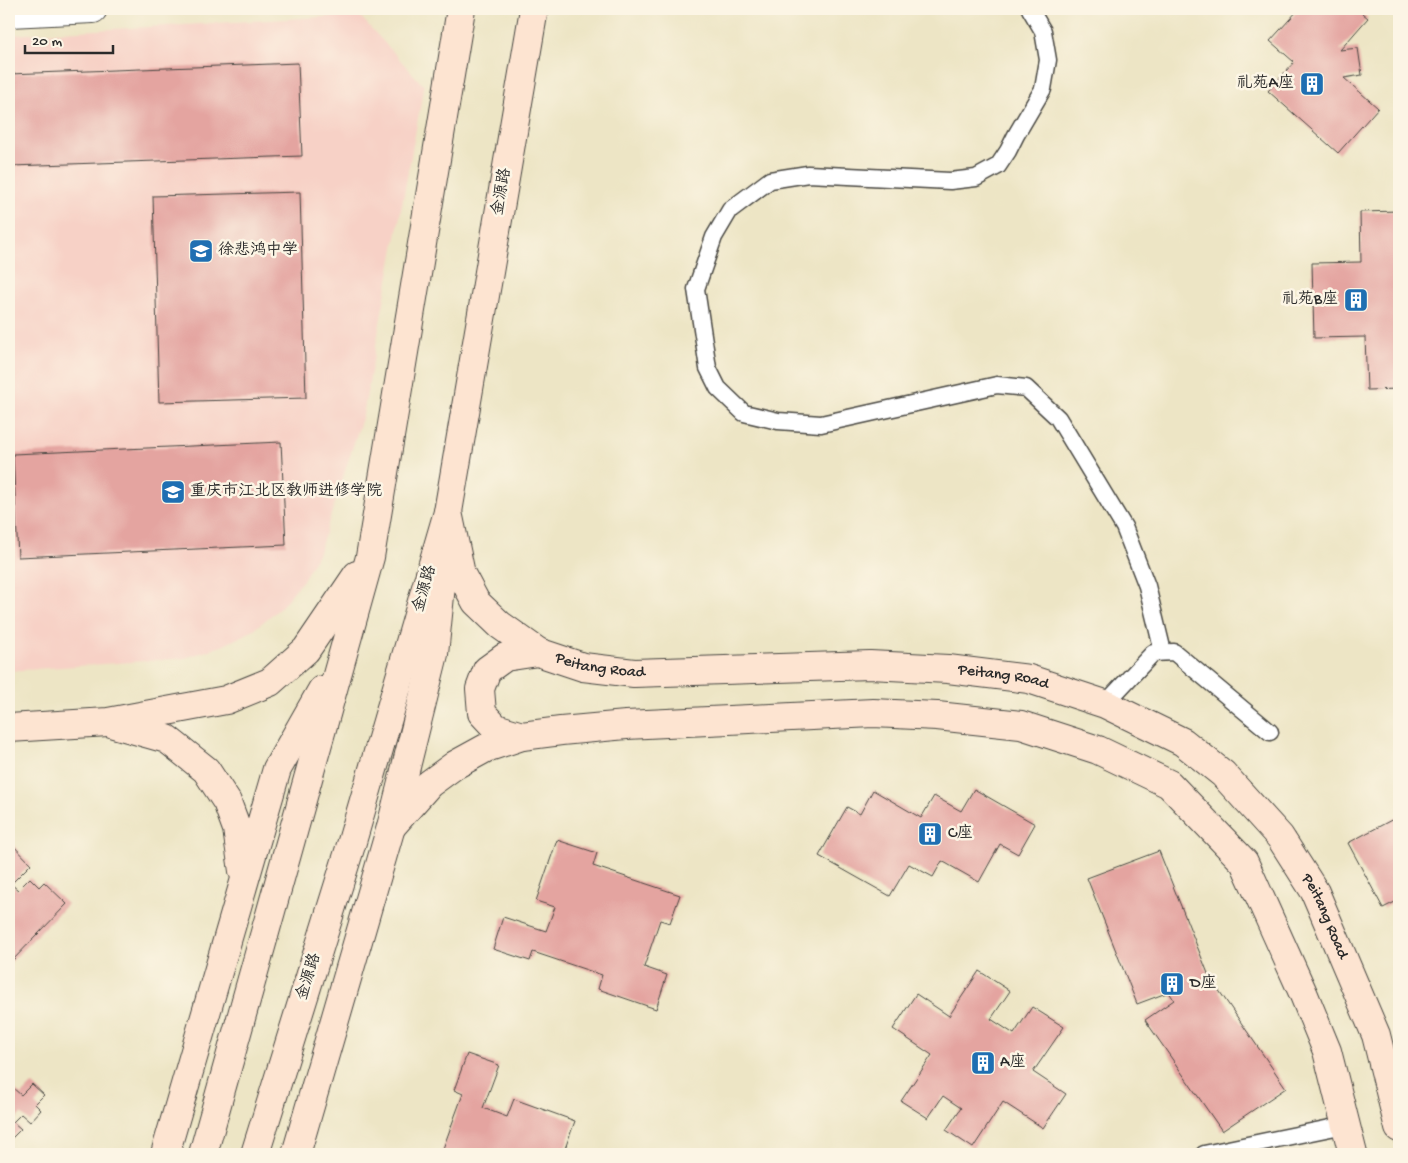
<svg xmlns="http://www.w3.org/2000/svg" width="1408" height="1163" viewBox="0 0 1408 1163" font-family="'Gochi Hand','LXGW WenKai TC',sans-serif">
	<rect width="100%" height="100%" fill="#fcf5e5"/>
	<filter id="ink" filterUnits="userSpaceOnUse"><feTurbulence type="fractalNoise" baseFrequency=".02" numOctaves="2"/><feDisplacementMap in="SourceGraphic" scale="10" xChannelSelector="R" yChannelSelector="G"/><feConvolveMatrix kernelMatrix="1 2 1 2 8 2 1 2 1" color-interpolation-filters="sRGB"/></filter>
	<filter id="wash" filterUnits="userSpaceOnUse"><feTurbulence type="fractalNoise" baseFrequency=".0096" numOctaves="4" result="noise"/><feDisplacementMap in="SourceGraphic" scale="20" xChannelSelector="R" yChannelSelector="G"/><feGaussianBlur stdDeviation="1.12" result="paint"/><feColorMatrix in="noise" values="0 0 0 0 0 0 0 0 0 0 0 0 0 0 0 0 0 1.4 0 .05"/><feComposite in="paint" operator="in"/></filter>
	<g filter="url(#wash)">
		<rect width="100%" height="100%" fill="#ede5c5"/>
		<path fill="#f7d1c6" d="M359,15L424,86L363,415L319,552L303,580L280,608L252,631L222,646L185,658L9,671V35Z"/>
		<g id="blocks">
			<path fill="#e4a4a0" d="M1299,9H1357L1368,18L1340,50L1358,48L1362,75L1344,78L1378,108L1338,153L1268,91L1294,62L1270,41Z
				M298,63L302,156L11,166L9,74Z
				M300,192L306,398L159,402L153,196Z
				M1399,211V389L1367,390L1365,337L1314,338L1312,263L1361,262L1360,212Z
				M281,442L286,545L18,557L13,454Z
				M974,789L1035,824L1018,854L1000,844L979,882L942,861L933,877L909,864L890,896L819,856L847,807L860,814L873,790L921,818L934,796L961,811Z
				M1399,816V900L1383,908L1348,843Z
				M557,840L597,853L593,866L680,895L670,923L660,920L644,967L667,975L656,1009L598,989L602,975L533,952L530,961L493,949L503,917L546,931L555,907L536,901Z
				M9,841L31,864L11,884L18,890L30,878L39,887L44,882L67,904L9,964Z
				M1159,851L1209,976L1286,1088L1222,1131L1145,1020L1174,1000L1169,992L1137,1004L1087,878Z
				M979,971L1010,991L991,1019L1014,1034L1032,1007L1064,1027L1033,1072L1066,1094L1043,1128L1003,1102L973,1148L946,1130L961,1108L943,1096L928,1118L901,1101L932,1055L893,1029L916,994L949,1016Z
				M467,1054L499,1065L483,1108L507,1117L514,1099L575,1121L563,1154H441L463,1094L454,1090Z
				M32,1084L44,1095L35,1104L41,1110L30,1122L21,1114L13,1122L21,1129L9,1141V1092L13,1088L21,1095Z"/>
		</g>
	</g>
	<g filter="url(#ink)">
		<use href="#blocks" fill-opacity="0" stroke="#484742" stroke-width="1"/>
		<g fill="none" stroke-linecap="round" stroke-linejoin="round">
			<defs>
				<path id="lane" d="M1030,9L1043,31L1048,60L1043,89L1016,135L1008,151L998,166L976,178L950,181L808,174L770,180L730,210L714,237L696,289L708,368L718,388L744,413L778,421L821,424L997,385L1026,388L1058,418L1124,527L1147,586L1163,652
					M1105,704L1153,653L1174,652L1270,732
					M1204,1154L1345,1125"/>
				<path id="street" d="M9,13L93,9"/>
				<g id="secondary">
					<path id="s1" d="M448,512L461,574L476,602L500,625L538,652L583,667L634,673L870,665L948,669L1029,679L1105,704L1183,742L1223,774L1280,837L1315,892L1376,1035L1399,1128"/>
					<path d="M114,724L167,739L206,770L227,802L237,829L243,871"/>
					<path d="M9,728L108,722L226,700L270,682L306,650L357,575"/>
					<path d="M522,736L496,728L482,713L480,689L487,670L505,657L538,652"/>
					<path d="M391,827L429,784L455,765L486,748L522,736L561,731L626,725L873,713L937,716L1021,725L1098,750L1169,784L1244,862L1304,995L1327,1051L1353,1154"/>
					<path d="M165,1154L277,769L322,690"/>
					<path d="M203,1154L370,557L461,9"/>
					<path d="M255,1154L351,845L448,512L534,9"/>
					<path d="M296,1154L391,827L434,654L442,576"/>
				</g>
			</defs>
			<use href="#lane" stroke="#484742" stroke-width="19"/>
			<use href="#street" stroke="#484742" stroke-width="30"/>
			<use href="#secondary" stroke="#484742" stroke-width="30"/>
			<use href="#lane" stroke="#fff" stroke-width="16"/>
			<use href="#street" stroke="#fff" stroke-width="28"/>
			<use href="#secondary" stroke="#fde4d1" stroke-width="28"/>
		</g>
	</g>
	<defs>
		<symbol id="building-square" viewBox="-11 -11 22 22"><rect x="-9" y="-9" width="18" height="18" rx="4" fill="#1f6fb2" stroke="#fcf5e5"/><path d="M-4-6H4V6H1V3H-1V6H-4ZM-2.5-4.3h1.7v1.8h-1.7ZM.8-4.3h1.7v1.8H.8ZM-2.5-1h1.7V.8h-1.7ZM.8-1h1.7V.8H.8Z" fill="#fff"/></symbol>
		<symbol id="school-square" viewBox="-11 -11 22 22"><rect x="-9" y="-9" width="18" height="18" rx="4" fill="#1f6fb2" stroke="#fcf5e5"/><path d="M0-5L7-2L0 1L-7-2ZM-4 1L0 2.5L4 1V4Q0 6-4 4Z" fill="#fff"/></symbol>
		<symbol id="university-square" viewBox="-11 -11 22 22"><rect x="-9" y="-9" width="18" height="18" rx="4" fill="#1f6fb2" stroke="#fcf5e5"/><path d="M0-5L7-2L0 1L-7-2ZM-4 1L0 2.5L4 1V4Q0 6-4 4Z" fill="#fff"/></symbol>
	</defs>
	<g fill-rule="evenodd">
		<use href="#building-square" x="1298" y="70" width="28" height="28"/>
		<use href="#school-square" x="187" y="237" width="28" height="28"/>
		<use href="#building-square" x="1342" y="286" width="28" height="28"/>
		<use href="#university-square" x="159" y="478" width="28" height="28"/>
		<use href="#building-square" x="916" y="820" width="28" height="28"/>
		<use href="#building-square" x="1158" y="970" width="28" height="28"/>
		<use href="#building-square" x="969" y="1049" width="28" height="28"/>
	</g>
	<g text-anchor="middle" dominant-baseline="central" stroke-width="5" stroke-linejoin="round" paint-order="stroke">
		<g font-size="16" fill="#2b2b2b" stroke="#fcf5e5" text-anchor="start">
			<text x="1294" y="84" text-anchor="end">礼苑A座</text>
			<text x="218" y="251">徐悲鸿中学</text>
			<text x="1338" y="300" text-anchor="end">礼苑B座</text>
			<text x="190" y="492">重庆市江北区教师进修学院</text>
			<text x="948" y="834">C座</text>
			<text x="1190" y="984">D座</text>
			<text x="1000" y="1063">A座</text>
		</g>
		<g font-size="16" fill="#2b2b2b" stroke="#fcf5e5">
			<text transform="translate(503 192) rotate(-80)">金源路</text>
			<text transform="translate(426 589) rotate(-74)">金源路</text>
			<text stroke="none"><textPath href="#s1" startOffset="239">Peitang Road</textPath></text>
			<text stroke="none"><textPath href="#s1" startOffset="644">Peitang Road</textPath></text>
			<text stroke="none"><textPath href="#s1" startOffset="1064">Peitang Road</textPath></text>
			<text transform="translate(310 977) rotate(-73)">金源路</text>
		</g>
	</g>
	<rect width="1408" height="1163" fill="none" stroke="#fcf5e5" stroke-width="30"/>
	<path d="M25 45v8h88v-8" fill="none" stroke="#2b2b2b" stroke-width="2.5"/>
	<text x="32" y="45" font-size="15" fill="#2b2b2b" stroke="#fcf5e5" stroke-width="4" paint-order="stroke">20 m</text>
</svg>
